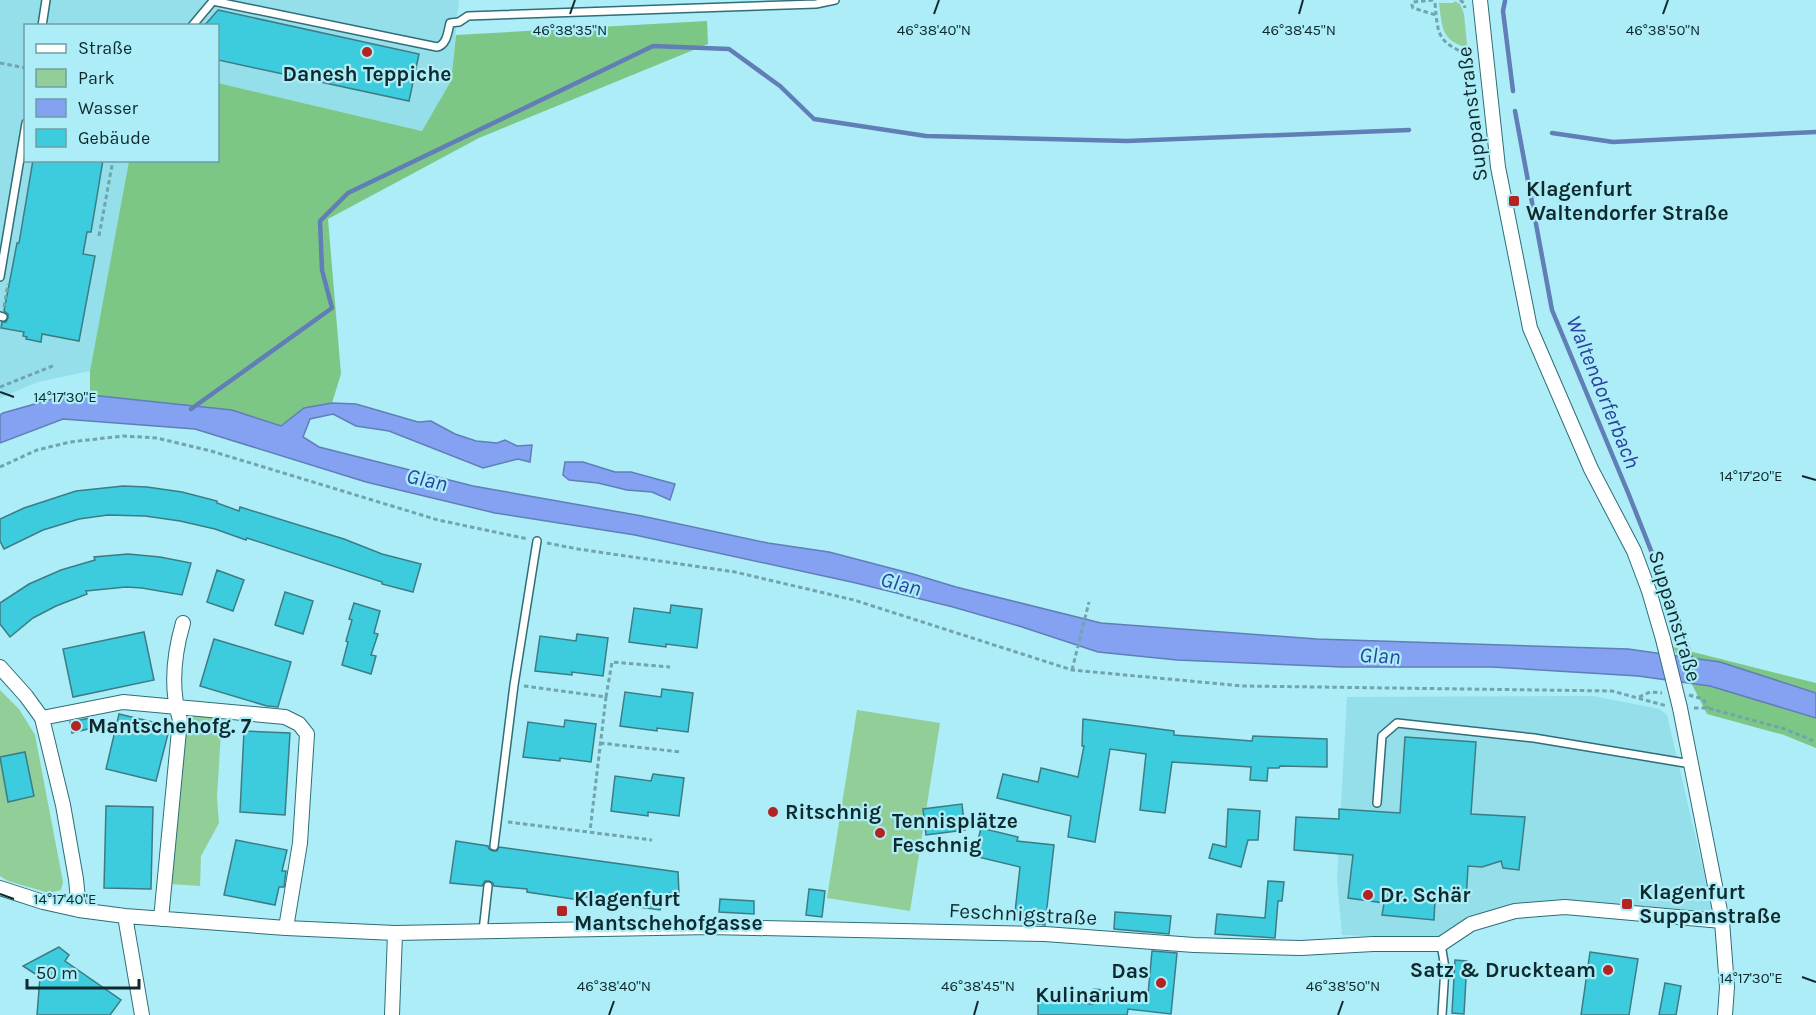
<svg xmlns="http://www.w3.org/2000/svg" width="1816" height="1015" viewBox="0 0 1816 1015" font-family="Karla,sans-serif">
	<rect width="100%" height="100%" fill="#acedf7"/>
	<path fill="#95dfeb" d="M0,0H459L451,81L423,131L218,83V26H26V160L129,161L90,371L38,382L0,398Z
		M1593,696L1660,709L1667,715L1714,916L1567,904L1470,919L1436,939L1342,935L1337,879L1347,697Z"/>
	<path fill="#91ce98" d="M1454,1L1460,4L1464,14L1467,44L1466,47C1441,41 1442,25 1439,3H1454Z
		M0,690L19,709L35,735L63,882L61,890L49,893L8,881L0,876Z
		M857,710L940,723L910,911L827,898Z
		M197,712L222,715L217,798L219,823L201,856L200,886L170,884L184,732L188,716Z"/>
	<path fill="#7cc786" d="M707,21L708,44L479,138L328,219L341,374L332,403L304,408L281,426L232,410L90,395V371L129,161L218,160V83L422,131L451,81L456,35Z
		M1673,647L1816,683V748L1784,735L1707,714Z"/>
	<path fill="#84a2f1" stroke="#617eb6" stroke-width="1.5" d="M90,395L232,410L281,426L304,408L332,403L356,404L418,422L431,421L455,434L476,441L497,443L505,440L517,446L532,445L530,462L518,459L483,468L389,431L356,426L333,414L310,419L303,437L319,447L473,486L642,516L768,543L829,552L913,574L956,587L1101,623L1317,639L1628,649L1720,662L1816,693V718L1710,686L1638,676L1492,667H1342L1177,660L1098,652L1019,626L953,607L856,583L635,535L495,513L366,482L195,429L63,419L0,443V415L3,413L56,398Z
		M565,462H583L615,472H631L675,484L670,500L652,492L627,490L598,483L569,480L563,475Z"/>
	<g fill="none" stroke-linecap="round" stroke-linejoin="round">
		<path stroke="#617eb6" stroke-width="4.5" d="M1505,1L1503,11L1513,91
			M1515,111L1552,310L1629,495L1677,616L1693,663
			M1552,133L1613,142L1816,132
			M191,409L332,308L322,270L320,221L348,193L653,46L729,49L780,86L814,119L926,136L1127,141L1409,130"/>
	</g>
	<path fill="#3cccde" stroke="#3d7c85" stroke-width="1.5" d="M218,10L419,54L409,101L218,60V26H204Z
		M33,160H103L91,232H87L83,254L95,256L79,341L42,334L41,342L26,339L27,337L23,336L24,332L1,328L2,322H6L8,318V314L4,311L17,243H19Z
		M123,486L147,487L182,492L217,501V503L239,511L240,507L344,539L382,554L421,564L413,592L382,584V582L247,538L246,540L215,529L180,521L145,516L108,515L79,519L43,530L4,549L0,541V519L24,508L76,491Z
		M128,554L160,557L191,563L182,595L142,588L126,587L86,591L87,594L56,606L33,618L10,637L0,624V603L29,584L61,570L95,560L94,557Z
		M217,570L244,580L233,611L207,602Z
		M285,592L313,601L303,634L275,625Z
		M354,603L380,611L374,633L378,634L371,655L376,656L371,674L342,665L348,642L346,641L352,620L349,619Z
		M671,605L702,609L697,648L666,644V647L629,642L634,608L670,613Z
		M144,632L154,680L73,697L63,649Z
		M577,634L608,638L603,676L572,672V675L535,671L540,636L576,641Z
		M214,639L291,662L278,707L267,706L200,686Z
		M662,689L693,693L688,732L657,728V731L620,726L625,692L661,697Z
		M119,714L170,726L156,781L106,769Z
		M90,718L92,728L72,733L70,722Z
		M1083,719L1174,731V735L1252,741L1253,736L1327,739V767L1280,766L1279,768H1268L1267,781L1250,780L1251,767L1172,762L1165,813L1140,810L1146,754L1110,749L1095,842L1068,837L1071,816L997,798L1003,774L1038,782L1041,768L1078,777L1084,746H1082Z
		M565,720L596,724L591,762L560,758V761L523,757L528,722L564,727Z
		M244,731L290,733L285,815L240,812Z
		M1405,737L1476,742L1471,814L1525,817L1519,870L1503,868L1501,861L1482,867L1468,866L1466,902L1435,900L1434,920L1382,915L1384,903L1348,898L1353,855L1294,850L1296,817L1339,819V809L1400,813Z
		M25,752L34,796L8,802L0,757Z
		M653,774L684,778L679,816L648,812V816L611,811L615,776L651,781Z
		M962,804L965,830L926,835L923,809Z
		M106,806L153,807L151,889L104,888Z
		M1228,809L1260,811L1258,840H1248L1241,867L1209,858L1213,844L1226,847Z
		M981,828L1018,837L1017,841L1054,845L1045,925L1014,921L1020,867L974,856Z
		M236,840L287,850L282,871H286L284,887H279L275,905L224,895Z
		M456,841L488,846L489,849L493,851H497L499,847L678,872L679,894L669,893L668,906L662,904L660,910L626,905V902L579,896V900L527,892V889L494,886L493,883L489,881H485L482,886L450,883Z
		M1268,881L1284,882L1282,901H1278L1275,938L1215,934L1217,914L1265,918Z
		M809,889L825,891L822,917L806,915Z
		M720,899L754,901V914L719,912Z
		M1115,912L1171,916L1169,934L1114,929Z
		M59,947L69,955L65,961L121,1000L110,1015H37L40,977L23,966Z
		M1152,951L1177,953L1171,1014L1128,1009L1127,1015H1038V1001L1093,1004L1094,989L1148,994Z
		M1590,952L1638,959L1629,1015H1581Z
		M1455,960L1467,961L1464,1014L1452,1013Z
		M1665,983L1681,986L1676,1015H1659Z"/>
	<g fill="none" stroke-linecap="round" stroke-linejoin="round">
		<defs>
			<path id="lane" d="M42,26L46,0
				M192,26L213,1L437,47C447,45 448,31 450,23L459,22L468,16L816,4L835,0
				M0,277L26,123
				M0,316L3,317
				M1377,803L1382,736L1397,723L1534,738L1691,764
				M494,846L514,685L537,541
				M483,931L488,886
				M1441,944L1445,968L1442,1015"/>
			<path id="street" d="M1480,0L1498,167L1530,328L1591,469L1634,551L1649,591L1663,639
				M0,667L26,696L42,718L63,805L76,879L79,910
				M1680,708L1722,921L1727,987L1725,1015
				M42,718L123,702L285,717L299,724L307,734L300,843L286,928
				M0,888L43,902L79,910L125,916L286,928L395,933L710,927L1045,934L1194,945L1301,948L1373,944H1441L1471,924L1515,911L1565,907L1722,921
				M125,916L142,1015
				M161,919L180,720C170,688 174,654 183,623
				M392,1015L395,933"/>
		</defs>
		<use href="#lane" stroke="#2e6e77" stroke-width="10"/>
		<use href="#street" stroke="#2e6e77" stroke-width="16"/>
		<path stroke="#71a4ac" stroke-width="3" stroke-dasharray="4.5 3" stroke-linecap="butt" d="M1433,0L1413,2L1412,5L1413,8L1436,15
			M1460,0L1464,3L1465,8
			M1435,3C1438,38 1438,41 1470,56L1471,59
			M0,63L26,68
			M99,236L113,160
			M4,307L8,284
			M0,387L55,365
			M0,467L37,450L70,442L123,436L157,438L211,451L438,520L528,539
			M547,543L578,549L735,572L854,600L1072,670L1243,686L1612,691L1667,706
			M1072,670L1089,602
			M524,686L606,697L590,831
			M1689,695L1703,699L1708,708
			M606,697L612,662L670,667
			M1639,697L1650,692L1662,693
			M1694,708H1708L1785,729L1816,742
			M600,743L681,752
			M508,822L652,840"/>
		<use href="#lane" stroke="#fff" stroke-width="7"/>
		<use href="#street" stroke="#fff" stroke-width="14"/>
		<defs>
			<path id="street-bridge" d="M1663,639L1680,708"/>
		</defs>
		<use href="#street-bridge" stroke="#2e6e77" stroke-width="16" stroke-linecap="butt"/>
		<use href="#street-bridge" stroke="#fff" stroke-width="14"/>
	</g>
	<path fill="none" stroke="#0f2a2e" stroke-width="2" d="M570,14L575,0M934,14L939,0M1299,14L1303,0M1663,14L1668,0M0,392L14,397M1802,476L1816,480M0,894L14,899M1802,977L1816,982M609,1015L614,1001M974,1015L978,1001M1338,1015L1343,1001"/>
	<g fill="#b32321" stroke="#acedf7" stroke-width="2">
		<circle cx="367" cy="52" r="6"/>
		<rect x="1508" y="195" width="12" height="12" rx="3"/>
		<circle cx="76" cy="726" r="6"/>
		<circle cx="773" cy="812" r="6"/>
		<circle cx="880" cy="833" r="6"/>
		<circle cx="1368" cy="895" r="6"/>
		<rect x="1621" y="898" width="12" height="12" rx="3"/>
		<rect x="556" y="905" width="12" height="12" rx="3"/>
		<circle cx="1608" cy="970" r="6"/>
		<circle cx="1161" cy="983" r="6"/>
	</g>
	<g text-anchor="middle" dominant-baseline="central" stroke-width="4.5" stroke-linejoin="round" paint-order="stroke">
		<g font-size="21" font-weight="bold" fill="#0f2a2e" stroke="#acedf7" text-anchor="start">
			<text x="367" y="74" text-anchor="middle">Danesh Teppiche</text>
			<text x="1526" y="189">Klagenfurt<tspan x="1526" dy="24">Waltendorfer Straße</tspan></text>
			<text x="88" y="726">Mantschehofg. 7</text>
			<text x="785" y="812">Ritschnig</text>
			<text x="892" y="821">Tennisplätze<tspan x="892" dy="24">Feschnig</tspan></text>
			<text x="1639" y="892">Klagenfurt<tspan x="1639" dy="24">Suppanstraße</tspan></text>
			<text x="1380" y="895">Dr. Schär</text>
			<text x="574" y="899">Klagenfurt<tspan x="574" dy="24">Mantschehofgasse</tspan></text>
			<text x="1596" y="970" text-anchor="end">Satz &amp; Druckteam</text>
			<text x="1149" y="971" text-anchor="end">Das<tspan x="1149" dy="24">Kulinarium</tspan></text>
		</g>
		<g font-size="21" fill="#0f2a2e" stroke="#acedf7">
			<text transform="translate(1472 114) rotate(-97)">Suppanstraße</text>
			<text transform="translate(1675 616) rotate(73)">Suppanstraße</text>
			<text transform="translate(1023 914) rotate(3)">Feschnigstraße</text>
		</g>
		<g font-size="22" font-style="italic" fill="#2a449e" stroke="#acedf7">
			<text transform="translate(1603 392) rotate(68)">Waltendorferbach</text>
			<text transform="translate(427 480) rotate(13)">Glan</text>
			<text transform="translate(901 584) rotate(15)">Glan</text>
			<text transform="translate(1380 656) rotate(3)">Glan</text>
		</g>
	</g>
	<g font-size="15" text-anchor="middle" fill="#0f2a2e" stroke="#acedf7" stroke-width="4.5" stroke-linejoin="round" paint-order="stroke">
		<text x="570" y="35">46°38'35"N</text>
		<text x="934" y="35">46°38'40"N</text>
		<text x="1299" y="35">46°38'45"N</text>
		<text x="1663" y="35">46°38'50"N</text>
		<text x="65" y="402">14°17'30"E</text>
		<text x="1751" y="481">14°17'20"E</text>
		<text x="65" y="904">14°17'40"E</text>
		<text x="1751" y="983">14°17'30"E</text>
		<text x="614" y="991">46°38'40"N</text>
		<text x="978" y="991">46°38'45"N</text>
		<text x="1343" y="991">46°38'50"N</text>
	</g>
	<rect x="24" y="24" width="195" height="138" fill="#acedf7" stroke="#6d9fa7" stroke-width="1.5"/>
	<rect x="36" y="44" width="30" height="9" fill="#ffffff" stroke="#6d9fa7" stroke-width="1.5"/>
	<text x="78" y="54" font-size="18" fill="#0f2a2e">Straße</text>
	<rect x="36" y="69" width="30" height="18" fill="#91ce98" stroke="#6d9fa7" stroke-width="1.5"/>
	<text x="78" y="84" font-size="18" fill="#0f2a2e">Park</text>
	<rect x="36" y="99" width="30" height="18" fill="#84a2f1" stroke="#6d9fa7" stroke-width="1.5"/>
	<text x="78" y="114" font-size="18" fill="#0f2a2e">Wasser</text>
	<rect x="36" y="129" width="30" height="18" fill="#3cccde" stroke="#6d9fa7" stroke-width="1.5"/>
	<text x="78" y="144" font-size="18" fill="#0f2a2e">Gebäude</text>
	<path d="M27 979v9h112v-9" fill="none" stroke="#0f2a2e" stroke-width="3"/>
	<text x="36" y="979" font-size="18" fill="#0f2a2e" stroke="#acedf7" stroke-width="4.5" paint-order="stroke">50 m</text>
</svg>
